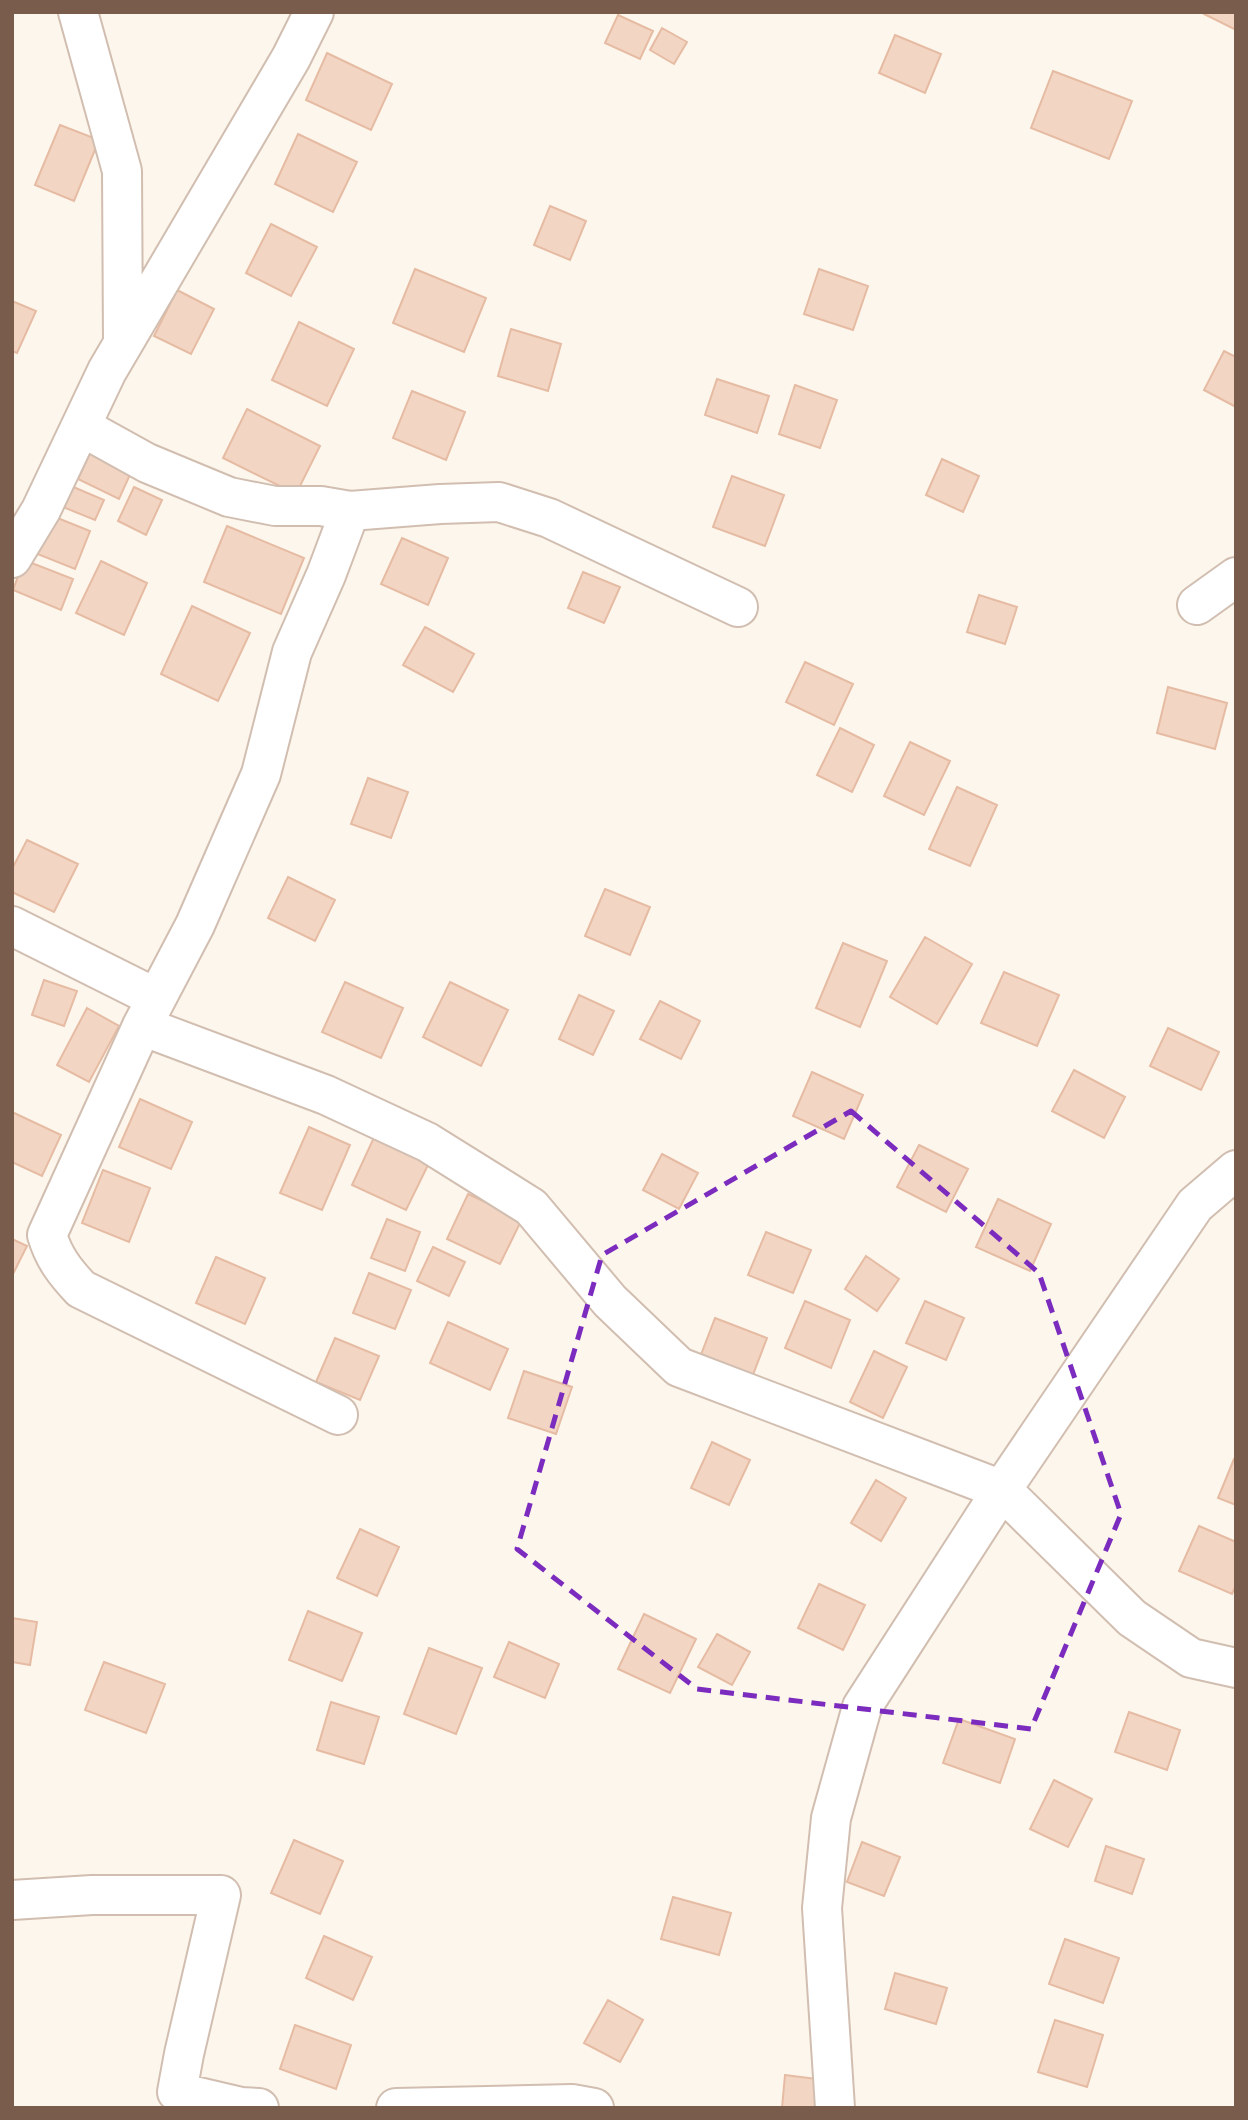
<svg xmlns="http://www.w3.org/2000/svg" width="1248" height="2120" viewBox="0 0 1248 2120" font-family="'Alegreya Sans',sans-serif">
	<rect width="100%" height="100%" fill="#fdf6ec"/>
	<path fill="#f3d5c3" stroke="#e6bba3" stroke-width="2" d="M1205,12H1236V30L1204,14Z
		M618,15L653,31L640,59L605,43Z
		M662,28L687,42L674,64L650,50Z
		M895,35L941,54L925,93L879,73Z
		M327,53L392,84L371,130L306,100Z
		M1053,71L1132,101L1109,159L1031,128Z
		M60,125L99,140L74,201L35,185Z
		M298,134L357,162L333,212L275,184Z
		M550,206L586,221L570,260L534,245Z
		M271,224L317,247L291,296L246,273Z
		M415,269L486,298L464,352L393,323Z
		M819,269L868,286L853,330L804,314Z
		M177,290L214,309L191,354L154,336Z
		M12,301L36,311L17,353L12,351Z
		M299,322L354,349L327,406L272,380Z
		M511,329L561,344L548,391L498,376Z
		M1224,351L1236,357V407L1204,390Z
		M717,379L769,396L757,433L705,415Z
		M795,385L837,400L820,448L779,434Z
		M412,391L465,412L446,460L393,438Z
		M247,409L320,446L296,494L223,458Z
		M92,449L133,468L119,499L78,479Z
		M942,459L979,476L963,512L926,495Z
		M732,476L784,495L765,546L713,527Z
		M71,486L104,500L95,520L63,507Z
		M134,487L162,500L146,535L118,521Z
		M50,515L90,531L75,569L35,553Z
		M227,526L304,558L281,614L204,582Z
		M402,538L448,558L428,605L381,584Z
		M24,560L73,579L61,610L13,590Z
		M101,561L147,583L124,635L76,613Z
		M583,572L620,587L604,623L568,608Z
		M979,595L1017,607L1005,644L967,632Z
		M192,606L250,633L218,701L161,674Z
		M425,627L474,654L453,692L403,665Z
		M805,662L853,684L834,725L786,702Z
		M1168,687L1227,703L1215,749L1157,733Z
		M840,728L874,745L852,792L817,775Z
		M910,742L950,761L924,815L884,796Z
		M368,778L408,792L391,838L351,824Z
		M957,787L997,805L970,866L929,849Z
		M27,840L78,864L54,912L12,892V869Z
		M288,877L335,900L315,941L268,918Z
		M605,889L650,907L630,955L585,936Z
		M925,937L972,964L937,1024L890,997Z
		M843,943L887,961L860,1027L816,1008Z
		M1004,972L1059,995L1037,1046L981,1023Z
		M44,980L77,991L64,1026L32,1015Z
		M345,982L403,1008L381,1058L322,1032Z
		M450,982L508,1010L481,1066L423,1037Z
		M579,995L614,1011L593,1055L559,1039Z
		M660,1001L700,1021L681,1059L640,1039Z
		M87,1008L119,1026L89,1082L57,1065Z
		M1168,1028L1219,1052L1201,1090L1150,1066Z
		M1074,1070L1125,1097L1104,1138L1052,1111Z
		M812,1072L863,1095L844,1139L793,1116Z
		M140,1099L192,1122L171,1169L119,1147Z
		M12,1112L61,1135L42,1176L12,1162Z
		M309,1127L350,1145L322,1210L280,1193Z
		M376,1133L431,1159L406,1210L352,1185Z
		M919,1145L968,1169L946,1212L897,1187Z
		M662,1154L698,1173L679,1209L643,1190Z
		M103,1170L150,1188L129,1242L82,1223Z
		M468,1194L522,1219L500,1264L447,1239Z
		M998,1199L1051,1224L1030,1271L976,1247Z
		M387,1219L420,1232L405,1271L371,1258Z
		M766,1232L811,1250L793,1293L748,1275Z
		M12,1239L27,1246L12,1276Z
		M433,1247L465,1262L449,1296L417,1281Z
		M866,1256L899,1279L877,1311L845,1289Z
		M216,1257L265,1278L245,1324L196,1303Z
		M369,1273L411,1290L395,1329L353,1313Z
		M805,1301L850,1320L831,1368L785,1348Z
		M925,1301L964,1318L946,1360L906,1343Z
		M715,1318L767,1338L751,1380L699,1360Z
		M448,1322L508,1349L490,1390L430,1363Z
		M335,1338L379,1356L360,1400L316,1382Z
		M874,1351L907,1367L883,1418L850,1402Z
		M524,1371L572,1387L556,1434L508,1418Z
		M712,1442L750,1460L729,1505L691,1488Z
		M1234,1459L1236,1460V1505L1218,1498Z
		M876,1480L906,1498L881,1541L851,1523Z
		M1199,1526L1236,1542V1585L1232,1594L1179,1571Z
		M360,1529L399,1547L377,1596L337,1578Z
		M819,1584L865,1605L843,1650L798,1628Z
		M308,1611L362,1633L342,1681L289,1660Z
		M644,1614L696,1639L670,1693L618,1669Z
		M12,1618L37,1622L30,1665L12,1662Z
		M717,1634L750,1652L732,1685L698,1667Z
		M509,1642L559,1664L545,1698L494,1677Z
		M429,1648L482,1668L456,1734L404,1714Z
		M104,1662L165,1684L146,1733L85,1710Z
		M331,1702L379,1717L364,1764L317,1750Z
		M1129,1712L1180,1730L1167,1770L1115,1752Z
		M959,1719L1015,1739L1000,1783L943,1763Z
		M1054,1780L1092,1799L1068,1847L1030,1829Z
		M294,1840L343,1861L320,1914L271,1893Z
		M862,1842L900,1857L884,1896L847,1882Z
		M1106,1846L1144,1859L1132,1894L1095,1881Z
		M673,1897L731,1913L719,1955L661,1939Z
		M324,1936L372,1957L353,2000L306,1978Z
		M1065,1939L1119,1958L1103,2003L1049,1984Z
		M895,1973L947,1988L936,2024L885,2009Z
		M608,2000L643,2020L620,2062L584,2043Z
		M1055,2020L1103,2035L1087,2087L1038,2072Z
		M295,2025L351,2045L336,2089L280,2069Z
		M785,2075L825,2080L821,2108H782Z"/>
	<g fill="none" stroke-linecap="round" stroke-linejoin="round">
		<defs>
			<path id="minor" d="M78,12L122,171L123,340
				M82,427L147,463L229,497L275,506H321L350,511L440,504L499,502L549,518L738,607
				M12,558L41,510L107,371L291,58L314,12
				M1197,605L1236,577
				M12,926L156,998
				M142,1026L326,1095L427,1142L531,1207L610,1301L679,1367L1002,1490L1132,1618L1191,1658L1236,1668
				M338,1415L81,1289C65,1272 54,1258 47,1235L142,1026L195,925L261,774L292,652L326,575L350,511
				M12,1900L92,1895H221L184,2054L177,2092L241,2107L259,2108
				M396,2108L572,2104L594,2108
				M835,2108L822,1908L831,1818L862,1707L1009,1479L1195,1205L1236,1170"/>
		</defs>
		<use href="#minor" stroke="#d1beb0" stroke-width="42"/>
		<use href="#minor" stroke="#fff" stroke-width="38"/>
	</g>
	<path fill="none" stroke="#7b2cbf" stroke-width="5" stroke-dasharray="14 9" stroke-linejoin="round" d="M851,1111L1039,1273L1121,1514L1031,1729L697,1689L517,1549L602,1255Z"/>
	<rect width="1248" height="2120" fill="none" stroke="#7a5c4d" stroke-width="28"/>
</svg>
